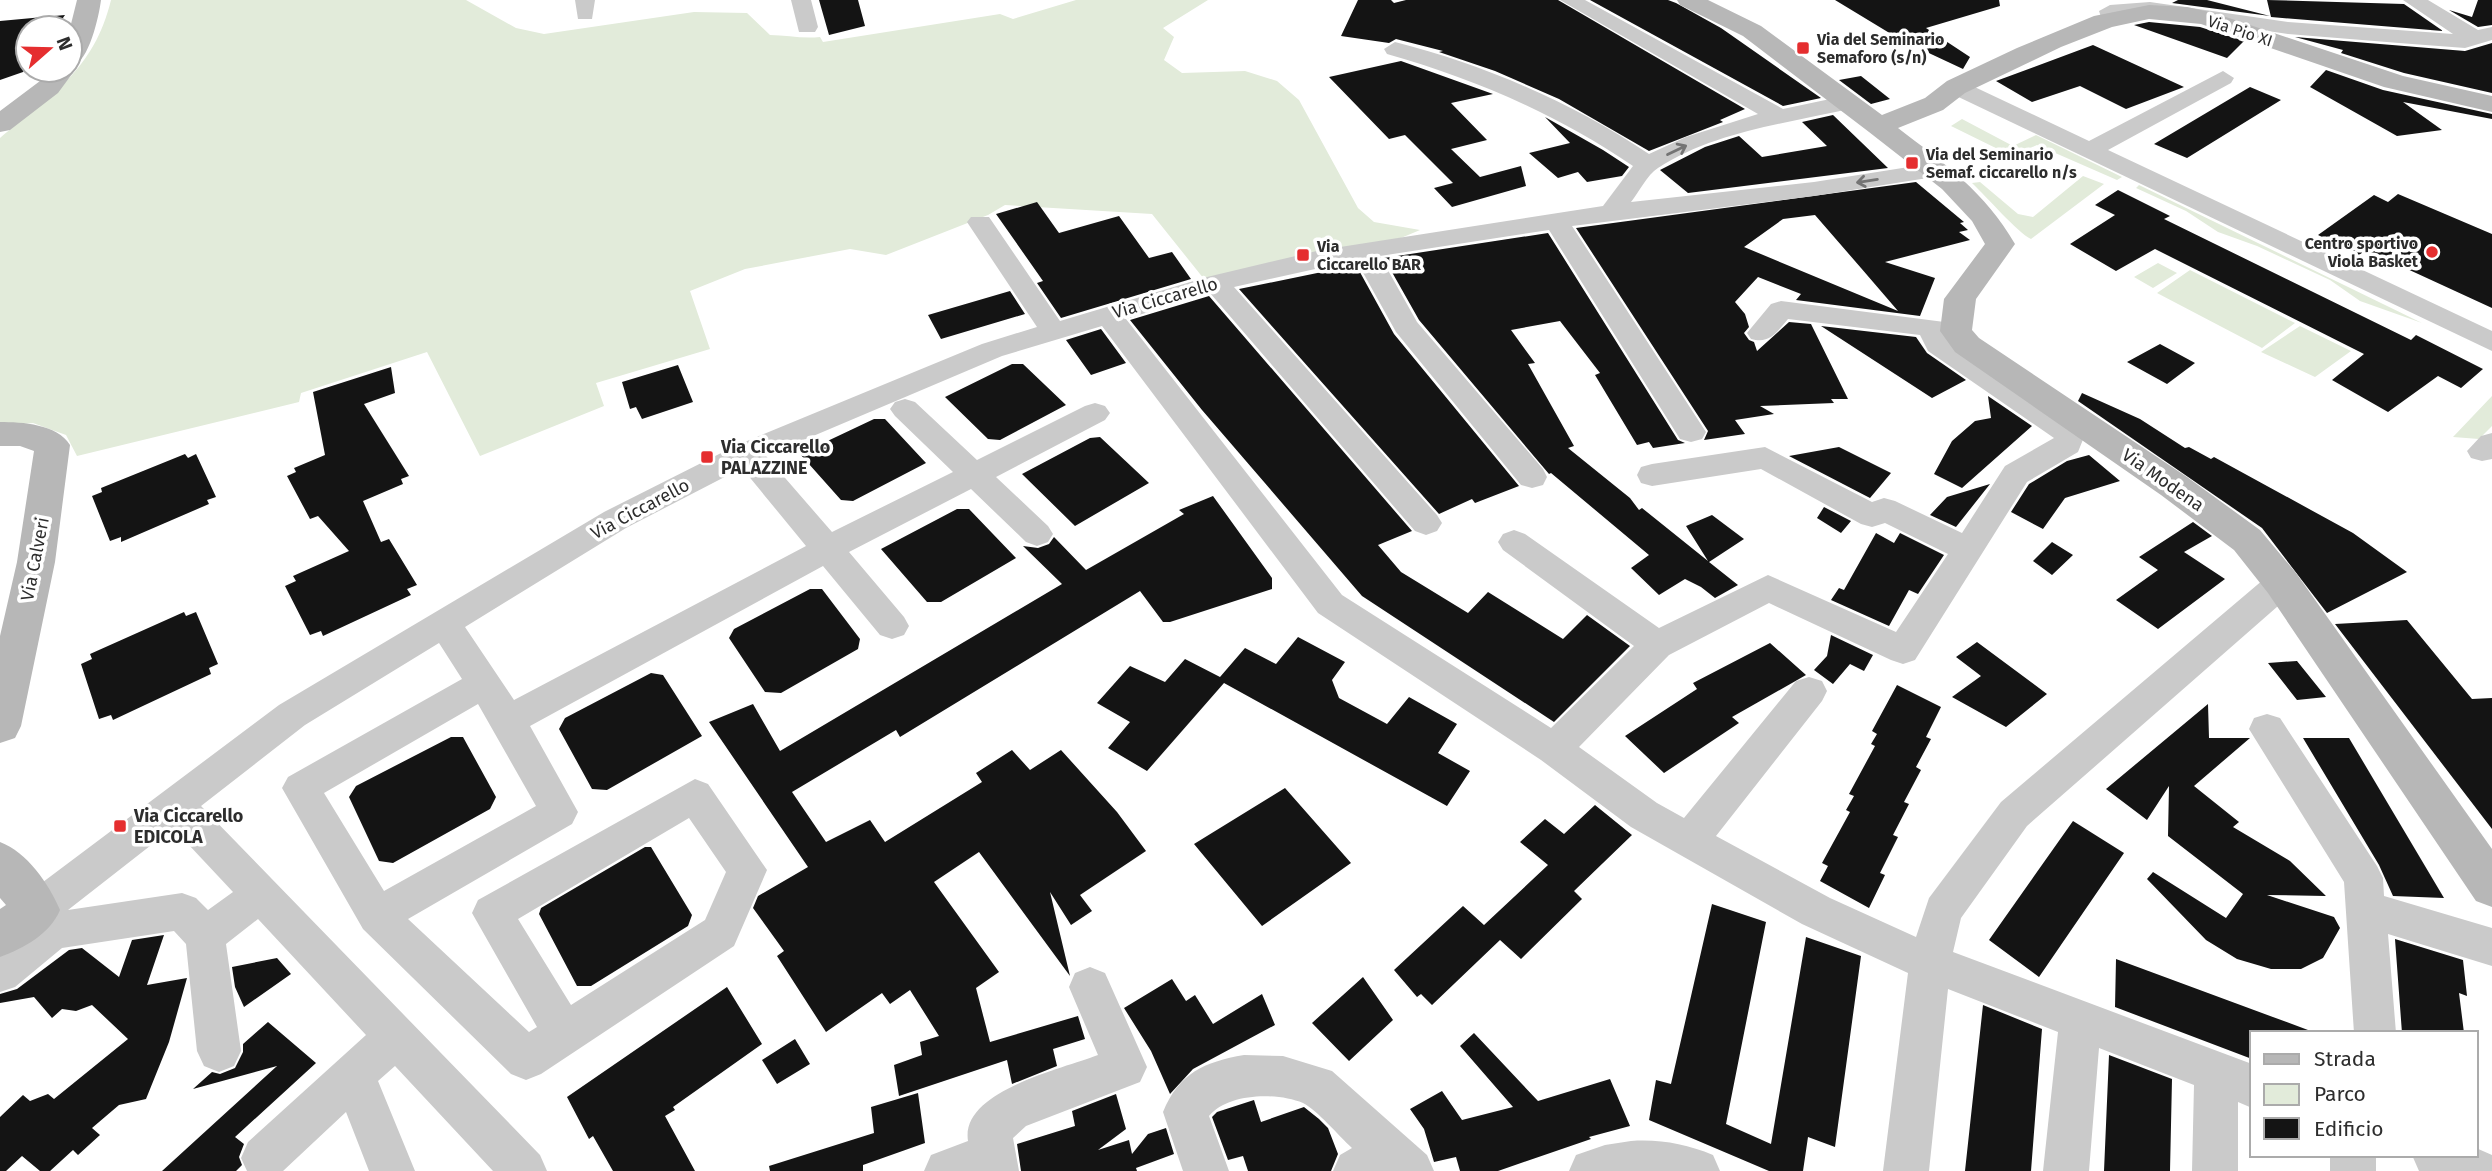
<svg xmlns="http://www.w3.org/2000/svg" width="2492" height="1171" viewBox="0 0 2492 1171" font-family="'Fira Sans',sans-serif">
	<rect width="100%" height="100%" fill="#fff"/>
	<path fill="#e2ebda" d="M111,0H466L516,28L544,34L694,12L747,13L770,35C787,35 802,39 820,37L823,42L1000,14L1013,19L1076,0H1208L1163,28L1174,37L1164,60L1182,73L1245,71L1277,81L1299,100L1358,208L1374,222L1420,230L1401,238L1204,279L1152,214L1005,205L988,215L886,255L850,249L745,269L690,291L710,349L596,383L604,406L480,456L427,352L301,393L299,402L77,456L66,435L33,423L0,426V138C51,95 94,70 111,0Z
		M1962,119L2013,146L2036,135L2122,177L2117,180L2037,145L2012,156L1951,126Z
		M2083,176L2104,184L2031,239C2018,233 1986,196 1972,183L1980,182L2018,214L2033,217Z
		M2139,185L2422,323L2360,301L2330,280L2257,246L2218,232L2186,211L2136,188Z
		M2158,263L2177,273L2153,288L2134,277Z
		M2190,270L2295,323L2262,348L2157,293Z
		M2300,326L2351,351L2315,377L2261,352Z
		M2492,396V426L2479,439L2453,437Z"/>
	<path fill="#141414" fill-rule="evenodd" d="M819,0H858L865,26L829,35Z
		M1358,0H1391L1394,3L1406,0H1558L1745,109L1720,120L1723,122L1649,151L1559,99L1495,71L1439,52L1443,51L1396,39L1389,43L1341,36Z
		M1590,0H1668L1676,3L1721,28L1821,98L1783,106Z
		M1835,0H1999L2000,6L1926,28L1970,57L1963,69L1901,40Z
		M2178,0H2207L2270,16L2172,3Z
		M2267,0L2404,4L2443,31L2271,17Z
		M2478,0H2492V25L2478,27L2449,10L2472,17Z
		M65,15L56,28H28V65L23,72L0,80V21Z
		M2149,22L2200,27L2244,41L2227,58L2134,25Z
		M2295,37L2465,51L2492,43V93L2404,73L2341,53L2343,50Z
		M2093,45L2184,87L2126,109L2080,86L2032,102L1996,81Z
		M1401,61L1493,94L1451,103L1487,140L1451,149L1480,177L1521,166L1526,186L1452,207L1434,188L1453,183L1405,135L1389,139L1329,77Z
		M2326,70L2383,90L2492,114V119L2403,102L2442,130L2397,136L2310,87Z
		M1861,76L1890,99L1871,104L1839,80Z
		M2250,87L2281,100L2187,158L2154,144Z
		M1833,115L1888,168L1688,193L1660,170L1705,147L1739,136L1762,157L1827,146L1802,122Z
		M1545,117L1603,150L1629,167L1622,176L1587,182L1578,172L1558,178L1529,153L1570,143Z
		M1916,182L1964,222L1960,223L1968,230L1959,232L1970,240L1885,262L1935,278L1920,316L1796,300L1801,294L1758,277L1735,302L1745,314L1749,327L1744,333L1749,340L1754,342L1757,351L1789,322L1811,324L1848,399H1831L1834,403L1760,406L1774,414L1735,420L1745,434L1704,440L1708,431L1576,228ZM1815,215L1861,268L1898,311L1744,247L1783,219Z
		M2118,190L2170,216L2164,219L2411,340L2416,335L2483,369L2461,388L2438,376L2388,412L2332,380L2364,354L2155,249L2116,271L2070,244L2115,215L2095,205Z
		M2398,194L2492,234V308L2366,250L2359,255L2318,235L2374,195L2388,202Z
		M1037,202L1059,233L1119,216L1149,258L1172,252L1191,279L1061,318L1037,283L1043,281L996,214Z
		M1548,233L1678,440L1685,443L1653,448L1649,442L1637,445L1595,375L1600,373L1560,321L1511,330L1535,363L1528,364L1574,446L1568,448L1630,498L1639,510L1642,508L1708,561L1686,526L1712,515L1744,539L1709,562L1738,585L1715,598L1701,587L1685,579L1659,595L1631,568L1649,555L1551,473L1549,474L1419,320L1384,258Z
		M1356,265L1394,334L1519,486L1475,503L1472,499L1439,514L1239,289Z
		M1010,291L1025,314L941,339L928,315Z
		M1209,296L1412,531L1378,545L1401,572L1468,613L1488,592L1563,639L1587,615L1630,646L1554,722L1362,596L1202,410L1130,320Z
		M1821,326L1916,337L1927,353L1966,380L1932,398Z
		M1101,329L1126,363L1091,375L1066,340Z
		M2160,344L2195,363L2167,384L2127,362Z
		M1012,364H1023L1066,405L1000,440L988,439L945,397Z
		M678,365L693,402L642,419L636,407L630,409L622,382Z
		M391,367L395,393L364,404L409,476L401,479L403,484L363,501L381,542L389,539L417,585L407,589L411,595L323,636L321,631L310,635L285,586L296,581L293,576L349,551L318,516L310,519L287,476L296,472L294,468L325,455L313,392Z
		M2082,393L2140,419L2185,448L2189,447L2211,459L2214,457L2353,533L2407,572L2327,613L2262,528L2078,401Z
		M1988,396L2032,426L1962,488L1934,474L1952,441L1975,421L1991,418Z
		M874,419H885L926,463L853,501L841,500L800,454Z
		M1100,437L1149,483L1075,526L1022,474L1090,438Z
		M1839,447L1891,473L1870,498L1789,456Z
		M185,454L188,458L196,454L216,497L207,500L209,504L121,542V537L110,541L92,496L102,492L101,488Z
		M2089,455L2120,481L2065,498L2043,529L2011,512L2029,484L2067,461Z
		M1990,484L1956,527L1930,515L1947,497Z
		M1213,496L1272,578V589L1170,622H1163L1140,591L900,737L896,730L792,792L826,842L870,820L885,842L982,782L976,773L1012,750L1030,770L1061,750L1117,812L1146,851L1080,895L1092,911L1071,925L1050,892L1070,976L979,852L934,882L999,972L976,988L990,1042L1078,1016L1085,1039L1053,1049L1057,1066L1012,1084L1007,1060L899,1096L894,1065L922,1055L920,1042L939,1036L910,990L890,1004L882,993L826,1032L777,956L784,951L753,908L758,896L808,867L709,722L753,704L780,751L1062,584L1023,546L1038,548L1049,544L1054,537L1086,570L1184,514L1179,510Z
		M1824,507L1851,521L1841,533L1817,518Z
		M957,509H969L1016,558L941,602H927L881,549Z
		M2193,522L2212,536L2184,552L2225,579L2158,629L2116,600L2158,570L2139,557Z
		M1876,533L1894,543L1900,533L1944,555L1918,594L1909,590L1889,626L1831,600L1839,588L1844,590Z
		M2052,542L2073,555L2052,575L2033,561Z
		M810,589H822L860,639L858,649L781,693L765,692L729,638L734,629Z
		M184,612L186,616L196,612L218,664L209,668L211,674L113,720L111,715L99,719L81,664L92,659L90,654Z
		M2407,620L2472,699L2492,698V829L2335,624Z
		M1831,635L1873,655L1864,671L1850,664L1833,684L1814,670L1827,656Z
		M1298,637L1345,662L1332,680L1339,698L1387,724L1409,697L1457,724L1438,753L1470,771L1447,806L1224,683L1147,771L1108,748L1130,722L1097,703L1130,666L1165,682L1185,659L1220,677L1245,648L1276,664Z
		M1977,642L2047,694L2006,727L1952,697L1981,676L1956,657Z
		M1770,643L1806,675L1732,717L1739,723L1664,773L1625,736L1697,689L1693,683Z
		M2297,661L2326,697L2297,700L2268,663Z
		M651,673L663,675L702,736L607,790L592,789L559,729L565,718Z
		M1897,685L1941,707L1926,737L1931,739L1916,767L1921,770L1904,802L1909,804L1893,835L1898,837L1880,873L1885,875L1869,908L1820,881L1828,866L1822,863L1850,812L1846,810L1854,796L1849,794L1875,746L1871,744L1877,734L1872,731Z
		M2208,704L2209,738H2250L2194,786L2239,822L2233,827L2290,861L2326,896L2267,895L2334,917L2340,928L2323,958L2301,969H2271L2237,959L2206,940L2147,879L2153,872L2226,918L2243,894L2168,836L2169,786L2147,820L2106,789Z
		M451,737H463L496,797L490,809L393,863L379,861L349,797L356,786Z
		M2303,738H2349L2444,898L2393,896L2379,865Z
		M1285,788L1351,863L1262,926L1194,844Z
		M1595,805L1632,835L1574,891L1582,899L1521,959L1500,940L1432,1005L1421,994L1417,997L1394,970L1463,906L1484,925L1548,865L1520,842L1545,819L1564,834Z
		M2073,821L2124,853L2039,977L1989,940Z
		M645,847H651L692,915L688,926L591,986H577L539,914L541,908Z
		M1712,904L1766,922L1726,1124L1771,1144L1806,937L1861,956L1835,1147L1808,1137L1803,1171H1769L1649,1120L1656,1080L1671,1084Z
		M164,935L147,985L187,978L169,1042L146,1099L119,1105L92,1128L100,1135L78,1155L73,1150L50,1171H40L22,1156L6,1171H0V1117L23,1095L30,1101L48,1094L54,1099L128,1039L92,1005L76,1011L62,1009L52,1018L34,997L0,1003V994L17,989L69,950L82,948L119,977L132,940Z
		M2395,939L2463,960L2467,996L2459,993L2464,1033H2402Z
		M277,958L291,974L244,1007L235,987L232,967Z
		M2116,959L2308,1030V1033H2252V1059L2115,1007Z
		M1363,977L1393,1020L1349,1061L1312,1023Z
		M1172,979L1186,1001L1195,995L1213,1024L1262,994L1275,1025L1193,1069L1170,1094L1151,1051L1124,1008Z
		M727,987L762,1044L673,1107L675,1110L665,1116L695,1171H613L593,1136L589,1139L567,1097Z
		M1983,1005L2042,1029L2031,1171H1965Z
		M268,1022L316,1063L235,1137L244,1144L239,1157L242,1165L236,1171H162L277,1066L193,1089L212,1072L220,1074L235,1068L243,1052V1044Z
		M1474,1033L1538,1101L1610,1079L1630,1126L1589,1137L1591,1139L1498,1171H1460L1456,1157L1434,1162L1424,1129L1410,1109L1442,1091L1462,1120L1513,1107L1460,1046Z
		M795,1039L810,1064L777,1084L762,1060Z
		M2109,1055L2172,1079L2170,1171H2104Z
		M918,1093L925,1143L863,1165V1171H770L769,1166L874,1133L871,1107Z
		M1116,1094L1126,1129L1098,1150L1129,1140L1132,1154L1148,1134L1166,1128L1174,1154L1136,1168L1137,1171H1021L1017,1144L1075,1126L1072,1111Z
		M1254,1100L1261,1122L1304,1107L1319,1119L1328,1128L1338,1154L1331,1171H1248L1243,1156L1228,1160L1212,1117L1217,1112Z"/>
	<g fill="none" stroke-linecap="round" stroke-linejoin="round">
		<path fill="#cacaca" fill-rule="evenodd" d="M575,0H595L592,19H578Z
			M791,0H811L818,27L815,32H799Z
			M1560,0H1585L1783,109L1849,95L1857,97L1861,102L1857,107C1792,123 1716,130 1658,168C1647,175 1639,192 1631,202L1814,182L1934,163L1943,165L1946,170L1943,175L1934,177L1814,196L1572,226L1706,432L1702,439L1691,442L1680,439L1549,230L1380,256L1417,322L1543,469L1547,477L1543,485L1532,488L1521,485L1396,332L1356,260L1234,287L1437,515L1442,523L1437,531L1426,535L1415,531L1210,293L1126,319L1342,595L1551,728L1634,646L1503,550L1498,542L1503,534L1514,530L1525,534L1659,628L1768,575L1896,632L1948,554L1885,523L1872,527L1861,524L1761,469L1652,486L1641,483L1637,475L1641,467L1652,464L1765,447L1872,502L1884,498L1895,501L1962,533L2005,466L2054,438L1928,351L1920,335L1788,319C1776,333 1770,344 1751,339L1747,333L1771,304L1781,301L1960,324L1964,330L1960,336L1950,340L2076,424L2084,437L2078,452L2027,482L1915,660L1903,664L1891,660L1769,603L1669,655L1579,747L1657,803L1684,818L1796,681L1809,677L1822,681L1827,691L1822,701L1716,836L1830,898L1916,937L1929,898L2001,802L2270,574L2282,570L2294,574L2299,583L2294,592L2027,826L1961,918L1953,952L2252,1064V1108L2238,1102V1171H2192L2194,1085L2099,1048L2089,1171H2043L2058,1032L1948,989L1929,1171H1883L1908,973L1802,924L1631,827L1541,760L1318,613L1102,326L1002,356L766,456L832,532L953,472L895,416L890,409L895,402L905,399L915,402L977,460L1085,406L1095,403L1105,406L1110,413L1105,420L996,477L1048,526L1053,534L1048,542L1037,546L1026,542L971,489L849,552L904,617L909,626L904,635L892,639L880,635L823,566L530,726L578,812L572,824L408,919L529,1032L537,1027L472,913L478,900L695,779L708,784L767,870L734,946L541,1074L526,1080L511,1074L363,929L282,788L288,777L462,679L439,643L305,725L201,806L540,1155L547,1171H493L395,1066L378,1081L415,1171H369L346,1112L283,1171H247L241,1158L248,1142L366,1035L258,919L226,944L241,1051L234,1066L219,1072L204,1066L197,1051L186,944L174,931L62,948L15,987L0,992V948L28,925L23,923L17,910L23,897L279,705L604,512L735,446L982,344L1037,327L967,222L971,217H989L1060,321L1207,277L1321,250L1603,206L1633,166C1557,114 1475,79 1387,54L1384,49L1395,42C1485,65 1571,102 1649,154L1686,137L1758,114ZM742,468L806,546L514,700L465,627L626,528ZM478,704L536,806L384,891L324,793ZM689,818L726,872L705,920L571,1005L518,919ZM173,828L233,892L208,910L196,898L182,893L68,910Z
			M2403,0H2428L2478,30L2492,27V40L2465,48L2399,43L2288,34L2173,17L2121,16L2119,23H2103L2099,11L2110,5L2150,2L2288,22L2453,34Z
			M2223,71L2234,78L2231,83L2108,150L2492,331V351L1948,92L1945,87L1956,80L1964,82L2089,141Z
			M2492,433V459L2482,461L2471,458L2467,451L2481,436Z
			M2267,714L2280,718L2377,866L2383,878L2384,896L2492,928V966L2388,934L2396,1033H2354L2344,882L2249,729L2254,718Z
			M1090,967L1105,973L1147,1067L1140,1082L1026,1126L1013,1138L1019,1171H924L931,1155L968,1141C960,1091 1062,1069 1098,1055L1069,987L1075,973Z
			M1244,1055L1283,1056L1332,1071L1427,1155L1434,1171H1333L1340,1155L1352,1148C1339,1136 1317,1110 1303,1103C1276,1092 1228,1093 1209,1116L1229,1171H1183L1163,1112C1179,1073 1204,1062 1244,1055Z
			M1631,1141C1660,1139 1686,1144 1713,1155L1720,1171H1569L1576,1155L1605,1145Z
			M2476,1148L2492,1155V1171H2419L2412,1155H2476Z
			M2330,1155H2376V1171H2330Z"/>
		<path fill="#b7b7b7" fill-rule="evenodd" d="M77,0H101C99,16 89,62 72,66L75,70L58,93L10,130L0,132V111L40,81L49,70H70V28Z
			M1677,0H1708L1761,26L1882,115L1925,98L1947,81L2017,48L2094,16L2149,5L2187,7L2214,13L2403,76L2492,96V112L2384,87L2201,24L2149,19L2112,27L2061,47L1965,93L1943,110L1898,128C1945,164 1985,192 2015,244L1976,299L1972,330L1979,338L2187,477L2260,530L2296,573L2492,849V907L2476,901L2268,593L2234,550L2161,495L1955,352L1940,331L1944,299L1985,244L1972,221L1942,189L1869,132L1743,36L1680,5Z
			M0,422C22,422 57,424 70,445L55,562L21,726L15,738L0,743V636L17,562L34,451L20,446H0Z
			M0,842C27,852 49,884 60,910C50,934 24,948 0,957V909L6,905L0,898Z"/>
	</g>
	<defs><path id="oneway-shaft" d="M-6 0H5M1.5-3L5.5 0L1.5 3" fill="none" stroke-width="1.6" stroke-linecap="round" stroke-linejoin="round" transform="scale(1.75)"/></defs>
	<g stroke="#747474">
		<use href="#oneway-shaft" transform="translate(1677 150) rotate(-26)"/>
		<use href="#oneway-shaft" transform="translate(1867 181) rotate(171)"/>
	</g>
	<g fill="#e52e2f" stroke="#fff" stroke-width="2.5">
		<rect x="1796" y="41" width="14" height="14" rx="3.5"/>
		<rect x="1905" y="156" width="14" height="14" rx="3.5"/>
		<circle cx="2432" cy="252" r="7"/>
		<rect x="1296" y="248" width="14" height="14" rx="3.5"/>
		<rect x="700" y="450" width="14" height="14" rx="3.5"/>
		<rect x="113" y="819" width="14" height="14" rx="3.5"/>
	</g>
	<g text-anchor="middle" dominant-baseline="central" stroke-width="7" stroke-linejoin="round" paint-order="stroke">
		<g font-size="16" fill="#2d2d2d" stroke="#fff">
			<text transform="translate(2240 31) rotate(18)">Via Pio XI</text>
		</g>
		<g font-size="16" font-weight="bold" fill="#2d2d2d" stroke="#fff" text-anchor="start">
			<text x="1817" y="39">Via del Seminario<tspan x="1817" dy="18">Semaforo (s/n)</tspan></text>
			<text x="1926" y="154">Via del Seminario<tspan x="1926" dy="18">Semaf. ciccarello n/s</tspan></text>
			<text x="2418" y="243" text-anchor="end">Centro sportivo<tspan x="2418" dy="18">Viola Basket</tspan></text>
			<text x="1317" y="246">Via<tspan x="1317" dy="18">Ciccarello BAR</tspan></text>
		</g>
		<g font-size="18" fill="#2d2d2d" stroke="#fff">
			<text transform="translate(1165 298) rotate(-16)">Via Ciccarello</text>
			<text transform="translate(2163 480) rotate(35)">Via Modena</text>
			<text transform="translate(640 509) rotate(-28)">Via Ciccarello</text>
			<text transform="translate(35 559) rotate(-79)">Via Calveri</text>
		</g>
		<g font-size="18" font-weight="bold" fill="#2d2d2d" stroke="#fff" text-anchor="start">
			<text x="721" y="447">Via Ciccarello<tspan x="721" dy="21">PALAZZINE</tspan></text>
			<text x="134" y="816">Via Ciccarello<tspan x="134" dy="21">EDICOLA</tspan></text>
		</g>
	</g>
	<rect x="2250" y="1031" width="228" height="126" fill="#ffffff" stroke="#ababab" stroke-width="2"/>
	<rect x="2264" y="1054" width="35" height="10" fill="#b7b7b7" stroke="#ababab" stroke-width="2"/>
	<text x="2314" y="1066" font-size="21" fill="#2d2d2d">Strada</text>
	<rect x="2264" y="1084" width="35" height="21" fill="#e2ebda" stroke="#ababab" stroke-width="2"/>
	<text x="2314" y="1101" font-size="21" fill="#2d2d2d">Parco</text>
	<rect x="2264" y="1118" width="35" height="21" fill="#141414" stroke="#ababab" stroke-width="2"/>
	<text x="2314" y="1136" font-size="21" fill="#2d2d2d">Edificio</text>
	<g transform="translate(49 49) rotate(70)"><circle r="33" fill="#ffffff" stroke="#ababab" stroke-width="2"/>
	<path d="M0-5L12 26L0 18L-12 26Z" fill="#e52e2f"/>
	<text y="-10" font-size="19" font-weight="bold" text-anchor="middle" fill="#2d2d2d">N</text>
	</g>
</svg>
